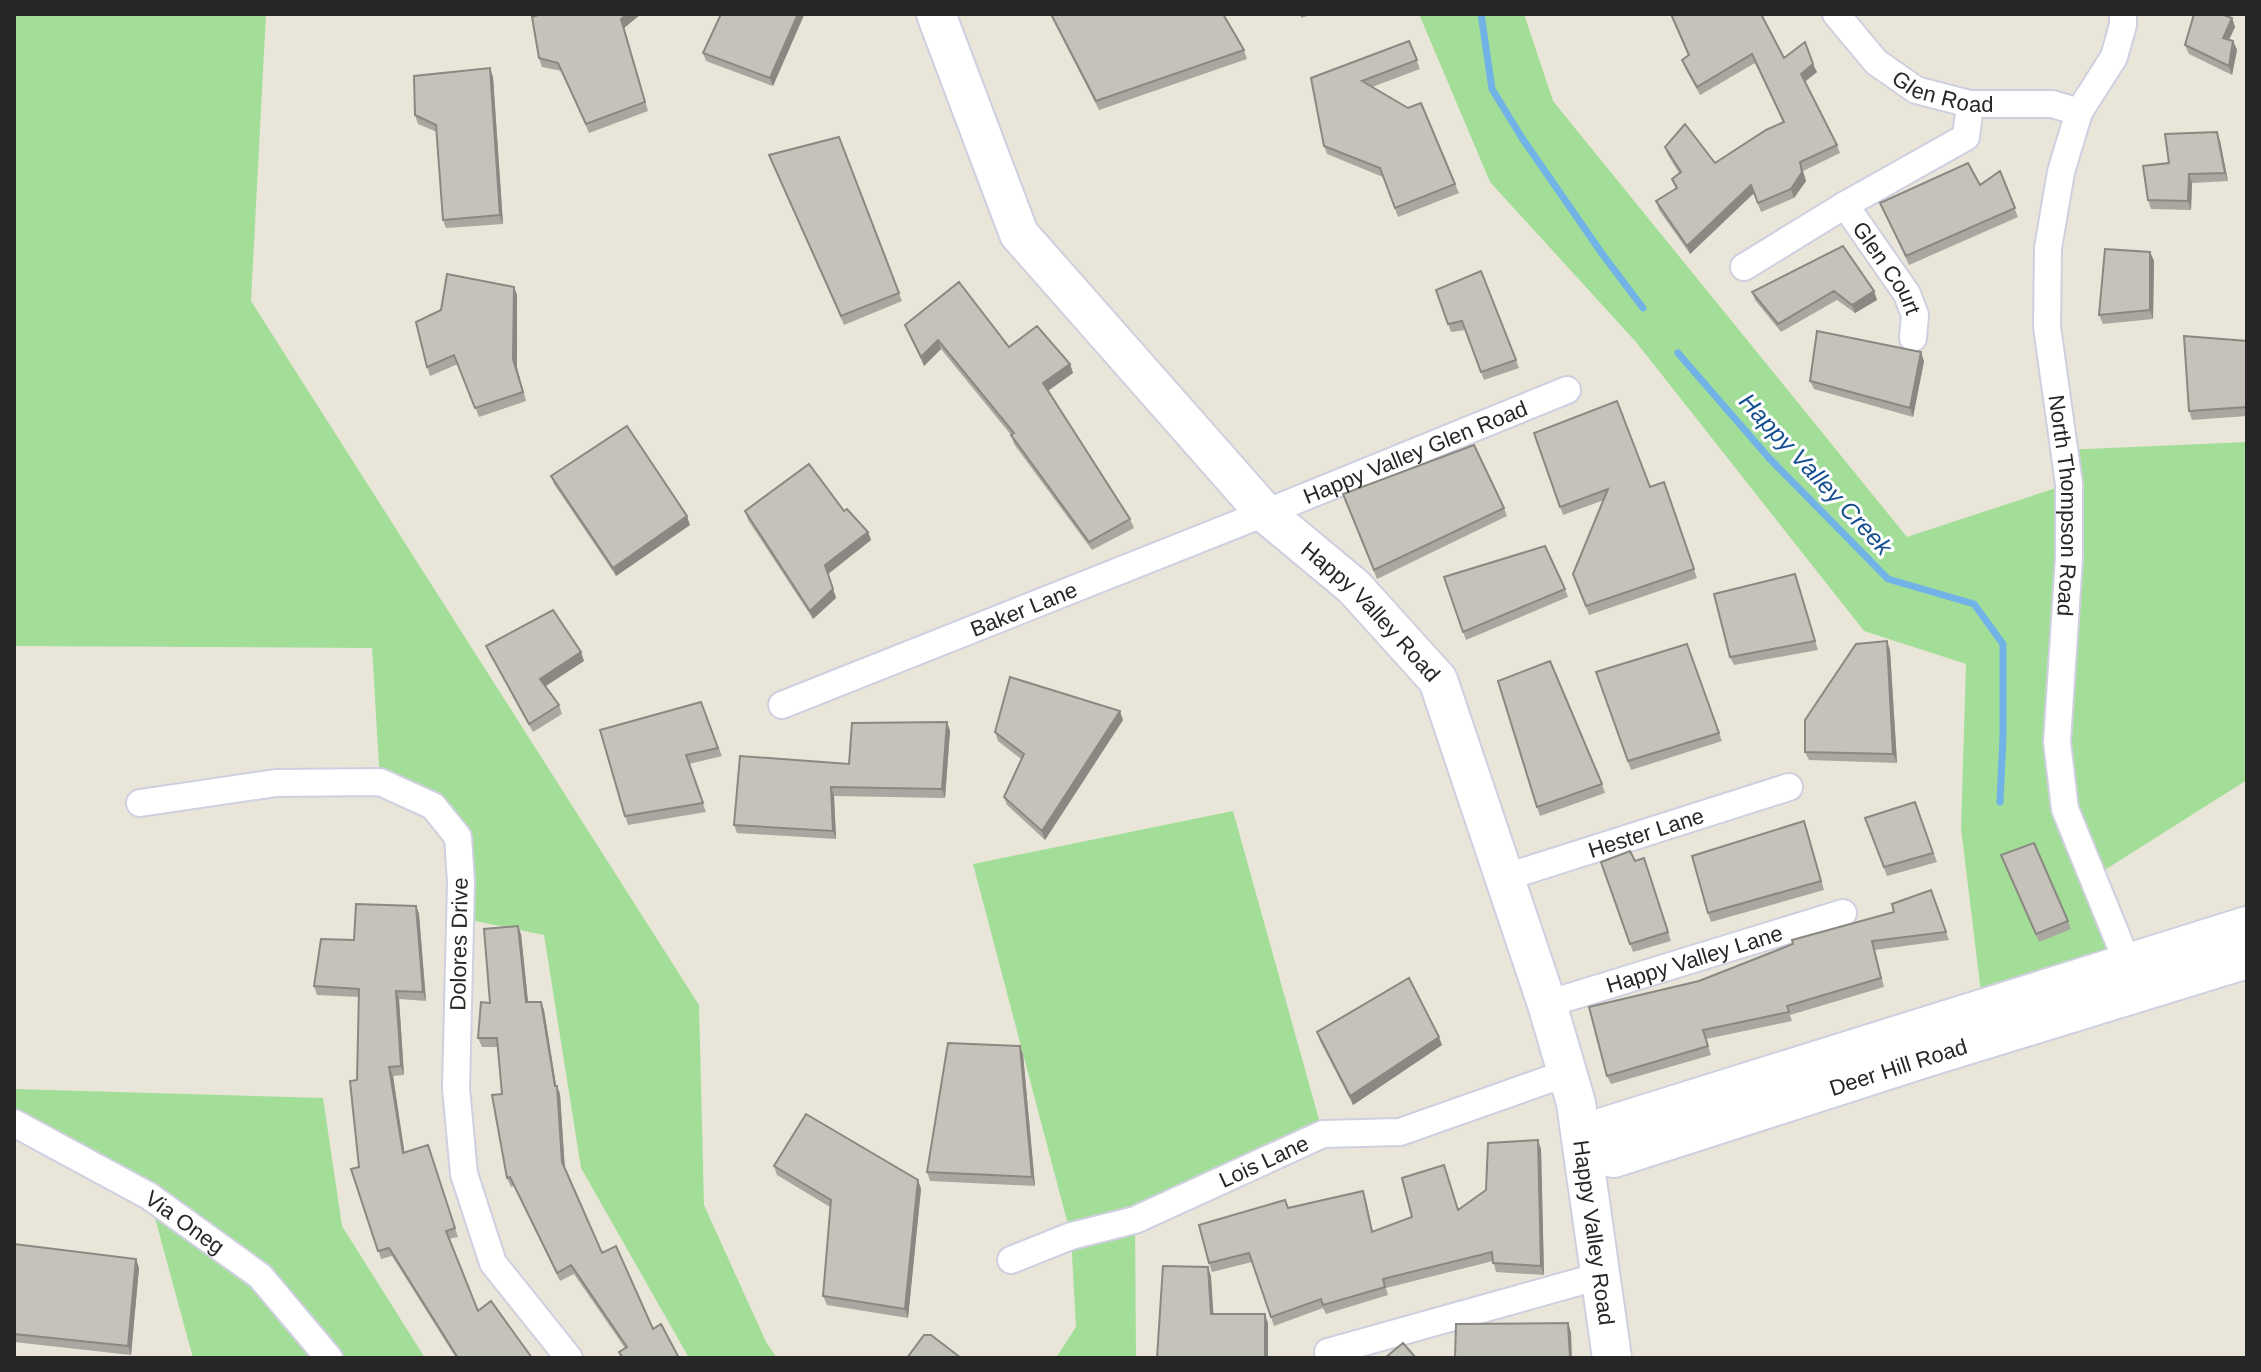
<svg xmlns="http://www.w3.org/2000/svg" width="2261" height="1372" viewBox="0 0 2261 1372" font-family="Helvetica,sans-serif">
	<rect width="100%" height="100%" fill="#e9e6d9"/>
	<path fill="#a3de98" d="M14,14H266L251,301L699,1005L704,1205L766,1342L777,1358H689L581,1168L544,935L460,918L457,837L380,782L372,648L14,646Z
		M1419,14H1524L1553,101L1907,537L2068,484L2064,450L2247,442V780L2092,878L2128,964L1983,1009L1961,828L1966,664L1864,631L1636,342L1490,182Z
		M1233,811L1323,1134L1135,1220L1136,1358H1056L1076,1327L1071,1236L973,864Z
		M14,1089L323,1098L342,1226L425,1358H193L149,1196L14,1123Z"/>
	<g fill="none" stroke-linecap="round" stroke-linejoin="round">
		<path stroke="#71b2e7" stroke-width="7" d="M1481,14L1492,89L1522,138L1603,255L1643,308
			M1678,353L1769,458L1888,579L1974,604L2003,644V736L2000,802"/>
		<defs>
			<g id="street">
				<path id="s1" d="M1836,14L1876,62L1916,90L1970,104H2052L2079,112"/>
				<path id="s2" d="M2123,14V25L2114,57L2079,112L2061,172L2048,248L2047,327L2069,484V558L2057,742L2065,809L2128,964L2140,975"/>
				<path id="s3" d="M1845,205L1907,294L1915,315L1913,338"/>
				<path d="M1744,267L1845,205L1966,137L1970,104"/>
				<path id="s4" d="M782,705L1265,513L1567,390"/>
				<path d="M140,803L276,783L380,782L433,806L458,837L461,882L456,1088L464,1174L493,1263L569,1358"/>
				<path id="s5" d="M1503,878L1789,787"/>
				<path id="s6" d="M1547,1004L1843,913"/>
				<path id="s7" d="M14,1123L149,1196L260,1276L329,1358"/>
				<path id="s8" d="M1011,1260L1071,1236L1135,1220L1323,1134L1400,1132L1567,1073"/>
				<path d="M1328,1352L1600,1276"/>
			</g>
			<g id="secondary">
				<path id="s9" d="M936,14L1019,234L1265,513L1354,587L1438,680L1547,1004L1576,1103L1612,1358"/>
				<path d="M1583,1152L1604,1127L2247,926"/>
				<path id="s10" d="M1583,1152L1614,1158L1928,1057L2247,959"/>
			</g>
		</defs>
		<use href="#street" stroke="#cfcfe0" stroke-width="30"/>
		<use href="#secondary" stroke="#cfcfe0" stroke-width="42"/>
		<use href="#street" stroke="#fff" stroke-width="26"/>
		<use href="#secondary" stroke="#fff" stroke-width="38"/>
	</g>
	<path fill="#a9a79f" d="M541,14H641L624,28L648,111L589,133L562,71L542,67L539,58Z
		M1050,14H1223L1244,50L1247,59L1099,110Z
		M1300,14H1314L1301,18Z
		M1670,14L1784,58L1817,72L1805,82L1837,145L1840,153L1803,171L1806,181L1794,198L1761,212L1754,193L1690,254L1659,210L1656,201L1676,189L1672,179L1679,173L1668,155L1665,147L1715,163L1783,122L1755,63L1700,95L1685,68L1682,60L1688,55Z
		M804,15L773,86L706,61L703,53Z
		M2232,18L2235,27L2229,40L2233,41L2237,50L2232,75L2189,54L2185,45Z
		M1409,41L1420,69L1372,87L1455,184L1459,193L1398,217L1383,177L1327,154L1324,146L1311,78Z
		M493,77L503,224L446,228L443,220L437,132L418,124L415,115Z
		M839,137L902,301L844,325L769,155Z
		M2220,141L2228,181L2192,183L2191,210L2151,209L2148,200L2169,163Z
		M2000,171L2018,217L1909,265L1880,203L1980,185Z
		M2150,252L2154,261L2153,319L2103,324L2099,315Z
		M1481,271L1519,368L1484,380L1466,330L1451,332L1436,290Z
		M514,287L517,295V368L526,401L479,417L458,364L430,376L427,367Z
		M1874,291L1877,300L1855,313L1837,300L1781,332L1755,300L1752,292Z
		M905,325L1009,347L1070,364L1073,373L1048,391L1130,519L1134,528L1092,550L1014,444L1011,435L941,349L924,366Z
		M2247,341V416L2192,420L2189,411Z
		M1924,361L1913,417L1814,389L1810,381Z
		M1534,433L1650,487L1664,482L1697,578L1589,615L1573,574L1604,500L1563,515Z
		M551,476L690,525L616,576L554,484Z
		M1343,494L1504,508L1507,516L1377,579Z
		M745,511L868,532L871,540L828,574L836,598L813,619L748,520Z
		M1795,574L1818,650L1734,665L1730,657Z
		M1444,577L1565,589L1568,597L1466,640Z
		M1687,644L1722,741L1631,770L1596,672Z
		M486,646L584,661L546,686L559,705L562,714L533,732L490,655Z
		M1890,650L1897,763L1809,760L1805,752Z
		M701,702L722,756L689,764L706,812L628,825L625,816Z
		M1123,720L1045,840L1007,805L1004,797L1021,759L998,741L995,732Z
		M947,722L950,731L945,798L834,796L836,839L737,833L734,825L849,764Z
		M1602,784L1605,793L1540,816L1537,807Z
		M1915,802L1937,862L1887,876L1865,818Z
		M1807,830L1824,890L1711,922L1708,913Z
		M2001,855L2068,921L2071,929L2039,942Z
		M1644,858L1671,941L1633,952L1601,862L1635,861Z
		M1931,890L1949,940L1875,950L1884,987L1790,1015L1792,1021L1706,1039L1711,1055L1611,1084L1607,1076Z
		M416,906L419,914L426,1001L399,999L404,1075L393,1076L404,1153L428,1145L458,1237L449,1239L478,1311L532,1358H456L392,1256L381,1259L351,1169L359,1167L357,1080L359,997L317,995L314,986L354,940Z
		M521,934L528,1002H541L544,1010L556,1086L560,1094L565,1169L602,1253L653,1329L679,1358H621L619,1352L625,1348L574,1274L560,1281L514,1186L511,1187L507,1178L498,1047H482L478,1038L490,1003Z
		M1317,1032L1442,1045L1353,1105L1320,1041Z
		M1023,1054L1035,1186L930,1181L927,1172Z
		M1541,1149L1544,1275L1496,1272L1493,1261L1386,1288L1388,1295L1326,1314L1323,1308L1274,1326L1252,1262L1212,1272L1209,1263L1288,1208L1366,1200L1373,1232L1458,1210Z
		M774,1166L918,1180L921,1189L908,1318L827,1305L823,1296L830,1207L777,1175Z
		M14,1244L136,1259L139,1268L131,1355L14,1342Z"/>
	<path fill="#8a8882" d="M627,14H641L624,28L648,111L621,19Z
		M798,14H804V15L773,86L770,78Z
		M2232,18L2235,27L2226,46L2223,38Z
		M2233,41L2237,50L2232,75L2229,66Z
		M1813,64L1817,72L1804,82L1801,74Z
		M490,68L493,77L503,224L500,215Z
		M2217,132L2220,141L2228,181L2225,173Z
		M1800,162L1806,181L1794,198L1791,189Z
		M2189,174L2192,183L2191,210L2188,201Z
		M1751,185L1754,193L1690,254L1687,246Z
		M2150,252L2154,261L2153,319L2150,310Z
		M514,287L517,295V368L526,401L513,359Z
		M1874,291L1877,300L1855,313L1852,305Z
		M938,340L941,349L924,366L921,357Z
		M1921,352L1924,361L1913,417L1910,408Z
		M1070,364L1073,373L1046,392L1043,383Z
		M687,516L690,525L616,576L613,568Z
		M868,532L871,540L828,574L836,598L813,619L810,611L825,565Z
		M1887,641L1890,650L1897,763L1893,754Z
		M581,652L584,661L544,687L540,679Z
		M1120,711L1123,720L1045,840L1042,831Z
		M947,722L950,731L945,798L942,789Z
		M831,787L834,796L836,839L833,831Z
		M416,906L419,914L426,1001L423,992Z
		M518,926L521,934L529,1011L526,1002Z
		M396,991L399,999L404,1075L401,1066Z
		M541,1002L544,1010L557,1091V1086L560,1094L565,1171L562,1162L555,1086Z
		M1439,1037L1442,1045L1353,1105L1350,1096Z
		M1020,1046L1023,1054L1035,1186L1032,1177Z
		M389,1067L393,1076L406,1162L403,1153Z
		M1538,1140L1541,1149L1544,1275L1541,1266Z
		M918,1180L921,1189L908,1318L905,1309Z
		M136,1259L139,1268L131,1355L128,1346Z
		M1208,1267L1211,1276L1214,1322L1211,1314Z
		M1265,1314L1268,1323V1358H1265Z
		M1568,1323L1571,1332L1572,1358H1570Z"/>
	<path fill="#c5c2b9" stroke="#8a8882" stroke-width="2" d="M541,14H627L621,19L645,102L586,124L558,63L539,58L532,17Z
		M721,14H798L770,78L703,53Z
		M1051,14H1223L1244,50L1096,101Z
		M1671,14H1761L1784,58L1805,42L1813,64L1801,74L1837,145L1800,162L1802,172L1791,189L1758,203L1751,185L1687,246L1656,201L1677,188L1672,179L1681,172L1665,147L1685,124L1715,163L1766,130L1784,122L1752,54L1697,87L1682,60L1689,55Z
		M2194,14H2221L2232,18L2223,38L2233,41L2229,66L2185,45Z
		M1409,41L1417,60L1362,81L1408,108L1421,103L1455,184L1395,208L1380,168L1324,146L1311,78Z
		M490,68L500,215L443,220L436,125L415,115L414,76Z
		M2217,132L2225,173L2189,174L2188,201L2148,200L2143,166L2169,163L2165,134Z
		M839,137L899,293L841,316L769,155Z
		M1968,163L1980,185L2000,171L2015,208L1906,256L1880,203Z
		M1843,246L1874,291L1852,305L1834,291L1778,324L1752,292Z
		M2105,249L2150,252V310L2099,315Z
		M1481,271L1516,360L1481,372L1462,321L1448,324L1436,290Z
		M447,274L514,287L513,359L523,392L475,408L454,355L427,367L416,322L441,310Z
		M959,282L1009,347L1037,326L1070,364L1043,383L1130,519L1089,542L1011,435L1014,433L938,340L921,357L905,325Z
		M1817,331L1921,352L1910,408L1810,381Z
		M2184,336L2247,341V407L2189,411Z
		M1617,401L1650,487L1664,482L1694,569L1586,606L1573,574L1608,489L1560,507L1534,433Z
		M627,426L687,516L613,568L551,476Z
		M1474,445L1504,508L1374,570L1343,494Z
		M809,464L844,511L847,509L868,532L825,565L833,589L810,611L745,511Z
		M1545,546L1565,589L1463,632L1444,577Z
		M1795,574L1815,641L1730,657L1714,594Z
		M553,610L581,652L540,679L559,705L529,724L486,646Z
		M1887,641L1893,754L1805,752V720L1856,644Z
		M1687,644L1719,733L1628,761L1596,672Z
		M1550,661L1602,784L1537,807L1498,681Z
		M1010,677L1120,711L1042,831L1004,797L1024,754L995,732Z
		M701,702L718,748L686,755L703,803L625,816L600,730Z
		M947,722L942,789L831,787L833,831L734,825L740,756L849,764L852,723Z
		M1915,802L1933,853L1884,867L1865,818Z
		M1804,821L1821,881L1708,913L1692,856Z
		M2034,843L2068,921L2036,934L2001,855Z
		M1630,851L1635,861L1644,858L1668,932L1630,944L1601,862Z
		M1931,890L1946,932L1872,941L1881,978L1787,1006L1789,1012L1703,1030L1708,1046L1607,1076L1589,1007L1699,981L1793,944L1792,940L1894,912L1892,904Z
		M356,904L416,906L423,992L396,991L401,1066L389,1067L403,1153L428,1145L455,1228L446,1231L478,1311L491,1301L532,1358H458L389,1248L378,1251L351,1169L359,1167L350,1081L357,1080L359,989L314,986L321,939L354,940Z
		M518,926L526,1002H541L555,1086H557L562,1162L602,1253L616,1246L653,1329L661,1324L679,1358H623L619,1352L627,1347L571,1265L557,1273L510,1177L507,1178L492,1095L502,1094L497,1038H478L481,1002L490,1003L484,929Z
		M1409,978L1439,1037L1350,1096L1317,1032Z
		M948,1043L1020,1046L1032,1177L927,1172Z
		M806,1114L918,1180L905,1309L823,1296L831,1200L774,1166Z
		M1538,1140L1541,1266L1493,1263L1492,1252L1383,1279L1385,1287L1323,1305L1321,1299L1271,1317L1249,1253L1209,1263L1199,1225L1285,1200L1288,1208L1363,1191L1372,1232L1412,1217L1402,1178L1444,1165L1458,1210L1486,1190L1488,1143Z
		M14,1244L136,1259L128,1346L14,1334Z
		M1163,1266L1208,1267L1211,1314H1265V1358H1157Z
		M1568,1323L1570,1358H1455L1456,1324Z
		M924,1335H931L961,1358H907Z
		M1403,1343L1416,1358H1385Z"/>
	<g text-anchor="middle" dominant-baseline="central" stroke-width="6" stroke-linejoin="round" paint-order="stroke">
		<g font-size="22" fill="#272727" stroke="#fff">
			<text stroke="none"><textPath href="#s1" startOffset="138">Glen Road</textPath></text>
			<text stroke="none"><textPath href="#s3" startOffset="76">Glen Court</textPath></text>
			<text stroke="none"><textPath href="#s4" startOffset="682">Happy Valley Glen Road</textPath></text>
			<text stroke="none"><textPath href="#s2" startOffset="508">North Thompson Road</textPath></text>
			<text stroke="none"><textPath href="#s4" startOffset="260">Baker Lane</textPath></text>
			<text stroke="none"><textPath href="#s9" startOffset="752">Happy Valley Road</textPath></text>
			<text stroke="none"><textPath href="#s5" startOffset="150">Hester Lane</textPath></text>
			<text transform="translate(459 944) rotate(-89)">Dolores Drive</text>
			<text stroke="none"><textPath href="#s6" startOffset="154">Happy Valley Lane</textPath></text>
			<text stroke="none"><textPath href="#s10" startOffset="330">Deer Hill Road</textPath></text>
			<text stroke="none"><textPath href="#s8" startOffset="272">Lois Lane</textPath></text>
			<text stroke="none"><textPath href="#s7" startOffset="198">Via Oneg</textPath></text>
			<text stroke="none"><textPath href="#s9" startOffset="1424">Happy Valley Road</textPath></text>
		</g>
		<g font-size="24" font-style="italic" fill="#144e8f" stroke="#fff">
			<text transform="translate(1816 474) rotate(47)">Happy Valley Creek</text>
		</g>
	</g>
	<rect width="2261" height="1372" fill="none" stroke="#272727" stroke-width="32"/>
</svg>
